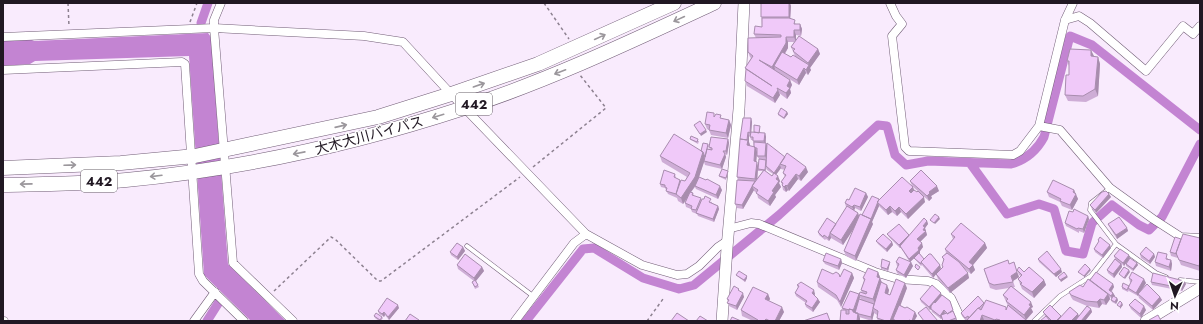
<svg xmlns="http://www.w3.org/2000/svg" width="1203" height="324" viewBox="0 0 1203 324" font-family="Jost,'Noto Sans JP',sans-serif">
	<rect width="100%" height="100%" fill="#f9ebfd"/>
	<path fill="#c384d2" d="M208,33L211,37L228,264L286,321H251L204,275L189,56L35,61L30,64L3,66V40L30,39L34,41Z"/>
	<g fill="none" stroke-linecap="round" stroke-linejoin="round">
		<path stroke="#c384d2" stroke-width="9" d="M201,23L208,3
			M970,163L1007,214L1039,204L1054,209L1066,251L1083,254L1092,223L1112,205L1139,225L1149,230L1162,217L1200,144
			M207,321L219,302
			M526,321L583,249L594,248L643,278L679,289L694,285L779,215L878,125L887,126L895,155L906,165L928,161L1011,164C1025,160 1037,150 1044,137L1070,36L1092,45L1200,130"/>
		<defs>
			<path id="lane" d="M1116,244L1156,273L1166,277
				M467,246L533,296
				M1180,280L1200,282
				M1034,321L1060,296L1091,276L1116,244L1090,210L1091,203L1110,188"/>
			<path id="street" d="M221,3L214,20V28L233,263L293,321
				M890,3L896,16L902,24L892,36L905,147L909,151L1013,155L1020,151L1039,126L1065,20L1073,3
				M1065,20L1079,16L1090,23L1146,71L1183,26L1193,34L1200,26
				M3,37L214,28L364,36L403,42L451,94L586,234L642,265L677,275L687,274L699,266L718,247L727,241
				M3,70L182,62L185,64L199,274L203,281L244,321
				M1039,126L1060,130L1110,188L1153,219L1181,237L1200,238
				M728,229L751,223L759,224L875,272L898,279L928,281L936,284L951,298L962,321
				M3,321H4
				M194,321L215,292
				M515,321L574,243L586,234"/>
			<path id="secondary" d="M722,321L727,248L739,109L744,3
				M1146,321L1200,288"/>
			<path id="highway" d="M3,168L121,163L195,156L378,117L451,94L538,64L674,3
				M3,185C44,184 85,184 126,180C241,169 354,144 464,108C550,80 632,41 714,3"/>
		</defs>
		<use href="#lane" stroke="#725e77" stroke-width="5"/>
		<use href="#street" stroke="#725e77" stroke-width="9"/>
		<use href="#secondary" stroke="#725e77" stroke-width="12"/>
		<use href="#highway" stroke="#725e77" stroke-width="15"/>
		<path stroke="#8d8190" stroke-width="1.5" stroke-dasharray="3 3" stroke-linecap="butt" d="M68,3L69,27
			M544,3L569,39
			M190,22L197,3
			M533,167L606,108L580,75
			M274,291L331,237L335,239L378,281H381L520,177
			M647,321L663,299"/>
		<use href="#lane" stroke="#fff" stroke-width="4"/>
		<use href="#street" stroke="#fff" stroke-width="8"/>
		<use href="#secondary" stroke="#fff" stroke-width="11"/>
		<use href="#highway" stroke="#fff" stroke-width="14"/>
	</g>
	<path fill="#ceadd6" fill-rule="evenodd" d="M760,3H791V4H790L791,6L790,19L796,24H800L802,29L801,36L796,35V40L818,49L820,54L810,68L811,70L808,75L806,73L799,85L778,72L790,80L792,85L790,89L791,93L787,99L779,93L780,95L775,103L747,86L745,81L746,69L745,68L751,58L750,57L748,52L756,38L754,34L762,27L761,3ZM788,42H794L791,47L795,56L791,57L785,54L788,48Z
		M1094,57H1098L1100,64L1098,96L1086,102L1068,101L1065,95L1069,75V66L1067,61Z
		M787,112L788,114L784,119L778,115V114Z
		M715,117L729,120L731,125L728,138L711,135L709,130L707,129L705,124Z
		M751,118L752,122L751,132H754L760,127V133H765L766,137V143L767,146L785,157L808,172L801,181L798,179L789,191L788,190L786,192L783,190L782,185V184L781,182L785,177L783,173L785,170L781,169V168L776,175L780,181L779,183L781,187L775,195L776,197L770,206L758,198L757,193L754,191V190L743,209L737,208L735,204L738,180L737,177ZM749,136H750L751,140H753L754,147L750,146L749,142ZM757,152V156L759,159L758,166L756,161ZM766,168L767,170L773,174L772,176L766,172ZM758,170V171H763L757,179Z
		M690,139L699,141L698,144L691,140Z
		M728,139L729,143L727,155L725,154L726,157L722,169L705,165L704,162L699,177L722,190L718,199L696,189L695,187L691,192L693,193L694,196L702,200L712,202V203L718,206L719,209L714,222L698,216L697,214L692,212L691,209L686,207L685,203L687,199L683,204L678,201L677,198L668,194L665,188L661,187L660,184L675,174L676,178L680,180V182L685,181L687,177L662,162L660,156L701,151L708,144L709,146L708,149L710,150L709,147Z
		M728,171V173L726,180L720,177L719,176Z
		M910,181L939,191L931,196L932,198L929,201L912,186Z
		M914,190L925,202L908,219L901,212L897,216L892,212L888,215L879,206L872,222L873,224L856,261L846,256L844,251L854,228L843,245L831,238L829,241L826,239L825,240L819,235L818,232L836,224L847,207H846L845,203L849,200L866,193L868,197L861,211L855,208L854,210L858,213L859,216L862,215L879,200Z
		M1074,190L1078,199L1072,210L1062,206L1060,202L1049,197L1047,192Z
		M1109,194L1111,197L1096,213L1092,209L1090,205Z
		M1088,216L1089,219L1084,233L1079,231V233L1066,226L1065,223Z
		M927,221L928,224L925,228L927,235L920,242L923,247L920,251V254L924,259L941,268L938,272L943,268L942,265L944,261L942,257L946,253L945,249L953,239L951,234L985,243L987,248L973,265L975,270L971,274L965,269L969,278L950,293L938,279L936,274L933,278L922,265L921,266L914,258L910,262L913,266L906,278L897,273L896,270L898,266H897L896,262L909,261L901,248H900L889,237L887,234L909,236Z
		M1108,224L1127,228L1128,231L1117,239L1110,228Z
		M1200,238V271L1181,265L1178,258L1171,256L1170,252L1181,239Z
		M1098,240L1111,248L1103,258L1095,252L1094,249L1099,243Z
		M876,241L892,242L893,245L887,252L878,244Z
		M463,247L465,251L458,260L451,255L450,252Z
		M1140,254H1154L1155,257L1150,264L1141,258Z
		M1114,256L1130,258L1138,265L1133,271L1126,266V264L1129,259L1124,266L1122,264V267L1114,278L1108,273L1107,270L1115,259Z
		M1168,258V260H1171L1172,264L1171,271L1156,266L1155,262Z
		M841,259L842,263L839,270L825,264L823,261Z
		M1038,259L1062,272L1056,277L1039,262Z
		M1014,262L1019,277L1013,281L1015,287H1013L1033,307L1031,308L1033,312L1026,320L1027,321H986L984,320L983,321H968L967,320L966,321L962,316L961,313L984,303L1007,308L1008,306L1003,295L1009,288L996,290L990,288L984,269L1009,264Z
		M890,263L888,271L881,269V267Z
		M457,265L482,267L484,271L476,281L479,287L475,289L472,282L474,281L458,269Z
		M1017,270L1024,272L1044,280L1046,285L1034,298L1022,289L1018,279L1021,276L1019,275Z
		M878,272L882,283L889,290L888,294L890,295L907,288L900,305L905,308L915,312L917,316L915,320L917,321H878L877,318V315L874,313L872,321L859,317L860,321H840L843,310L842,308L859,294L860,297L859,299L861,300L859,295L862,293L861,290L864,281L863,278Z
		M852,273L854,278L841,307L837,300L818,287L817,282L833,274H839L840,276Z
		M736,275L747,278L745,282L737,276Z
		M1129,278L1146,283L1141,291L1160,297L1162,300L1153,310L1139,298L1138,295V296L1129,291V290L1128,292L1122,289V287L1129,286L1131,282H1130Z
		M1090,280L1113,284L1114,287L1112,291L1115,296L1114,297L1118,300L1116,304L1112,302L1111,300L1112,299L1110,297V299L1106,305L1102,304L1099,308L1088,306L1091,309L1092,312L1085,321H1050L1045,316L1043,312L1061,317L1078,314L1079,316L1087,306L1073,300L1071,297L1069,292L1083,287Z
		M1184,281L1186,284L1182,291L1152,285L1151,282Z
		M797,285L815,294L814,295L820,302L813,312L806,307L805,304L806,303L796,296L795,293L798,288Z
		M739,291L744,297L737,310L729,306L727,299Z
		M768,294L770,299L769,301L784,312L779,321H753L742,316L741,310Z
		M942,295L950,301L957,321H943L942,318L941,319L932,312L931,309L930,310L921,302L920,299Z
		M1129,305L1146,310L1141,318L1131,309Z
		M399,308L389,320L385,315L384,317L379,314L378,311Z
		M374,316L382,317L383,318L381,321H379L375,318Z"/>
	<path fill="#a88dae" d="M789,3H790L791,6L790,22L789,17Z
		M800,24L802,29L801,36L800,30Z
		M794,30L796,35V42L794,37Z
		M786,37L788,42V48L776,67L774,66L775,69L773,72L772,67Z
		M818,49L820,54L810,68L811,70L808,75L806,70L809,65L808,63Z
		M1091,50L1094,56V63L1091,56Z
		M1098,57L1100,64L1098,96L1095,89Z
		M804,68L806,73L799,85L797,80Z
		M790,80L792,85L790,89L791,93L787,99L786,93L787,86Z
		M778,90L780,95L775,103L773,98Z
		M787,112L788,114L784,119V118Z
		M751,118L752,122L751,136L750,133Z
		M729,120L731,125L728,138L726,133Z
		M706,130L707,132L701,136L700,134Z
		M748,132L749,136V142L750,145L749,150L747,145Z
		M765,133L766,137L765,145L764,141Z
		M728,139L729,143L727,155L726,151Z
		M766,143L767,146V160L765,156Z
		M755,147L757,152L756,166L754,161Z
		M703,152L705,159L697,183L683,204L681,198Z
		M725,154L726,157L722,169L720,165Z
		M757,162L758,167L757,184L755,179Z
		M780,165L781,168L775,176L774,173Z
		M806,167L808,172L801,181L799,176Z
		M796,174L798,179L789,191L787,186Z
		M778,176L780,181L779,183L781,187L775,195L776,197L770,206L768,201L776,179Z
		M786,185L788,190L786,192L784,187Z
		M720,186L722,190L718,199L716,195Z
		M752,186L754,190L743,209L742,205Z
		M937,186L939,191L931,196L932,198L929,201L927,196L929,192Z
		M913,187L915,192L911,196L909,191Z
		M1074,190L1078,199L1072,210L1070,205Z
		M866,193L868,197L861,211L860,207Z
		M1109,194L1111,197L1096,213L1095,210Z
		M924,197L925,202L908,219L906,214Z
		M878,202L879,206L872,222L873,224L856,261L855,256Z
		M854,205L855,208L854,211L852,207Z
		M718,206L719,209L714,222L713,219Z
		M890,206L892,212L888,215L886,210Z
		M899,207L901,212L897,216L895,211Z
		M858,213L860,219L843,245L841,240Z
		M1088,216L1089,219L1084,233L1083,229Z
		M939,217L940,219L935,224L934,223Z
		M927,221L928,224L925,228L927,235L919,243L917,239L923,230V226Z
		M1127,228L1128,231L1117,239L1116,235Z
		M830,234L831,238L829,241L828,238Z
		M909,235L910,238L900,248L899,245Z
		M892,242L893,245L887,252L886,249Z
		M922,243L923,247L920,251V253L910,262L909,259Z
		M985,243L987,248L973,265L975,270L971,274L969,269V262Z
		M1110,245L1111,248L1103,258L1102,255Z
		M463,247L465,251L458,260L457,257Z
		M1154,254L1155,257L1150,264L1149,261Z
		M1129,255L1130,258L1124,266L1123,263Z
		M841,259L842,263L839,270L838,266Z
		M1171,260L1172,264L1171,271L1169,267Z
		M890,262V263L888,271L887,269Z
		M911,262L913,266L906,278L904,275Z
		M1137,263L1138,265L1133,271V269Z
		M1121,264L1122,267L1114,278L1113,274Z
		M940,265L941,268L933,278L932,274Z
		M482,267L484,271L475,282L474,278Z
		M1061,269L1062,272L1056,277L1054,274Z
		M1090,269L1091,270L1084,278V276Z
		M1129,270L1130,272L1125,279L1124,278Z
		M878,272L880,277L879,282L877,277Z
		M1017,272L1019,277L1013,281L1011,276Z
		M852,273L854,278L841,307L840,302Z
		M968,273L969,278L950,293L948,288Z
		M747,276V278L745,282L744,280Z
		M1067,276L1068,277L1061,282L1060,280Z
		M880,278L882,283L875,304L873,299Z
		M1144,279L1146,283L1138,296L1136,293Z
		M1044,280L1046,285L1034,298L1032,292Z
		M1184,281L1186,284L1182,291L1181,288Z
		M905,283L907,288L895,320L893,319V321H890Z
		M1113,284L1114,287L1110,293L1109,290Z
		M887,285L889,290L887,298L885,293Z
		M814,290L815,294L814,296L812,293Z
		M743,293L744,297L737,310L736,306Z
		M941,293L942,297L930,310L929,307Z
		M1113,293L1115,296L1112,299L1111,296Z
		M768,294L770,299L767,304L765,299Z
		M859,294L860,297L855,314L853,312Z
		M1108,294L1110,299L1106,305L1104,300Z
		M1160,297L1162,300L1153,310L1152,306Z
		M1117,298L1118,300L1116,304L1115,302Z
		M818,299L820,302L813,312L812,308Z
		M1100,299L1102,304L1099,308L1097,302Z
		M1031,302L1033,307L1031,308L1033,312L1026,320L1027,321H1024L1026,320L1024,315L1029,305Z
		M1122,303L1123,305L1120,309V307Z
		M398,305L399,308L389,320L388,317Z
		M1144,306L1146,310L1141,318L1140,314Z
		M782,307L784,312L779,321H775Z
		M1091,309L1092,312L1085,321H1081Z
		M873,310L874,313L872,321L871,317Z
		M944,310L945,314L941,319L940,316Z
		M384,312L385,315L384,317L382,314Z
		M915,312L917,316L914,321H912Z
		M858,313L860,318V321H857Z
		M1078,314L1080,319L1078,321H1071Z
		M982,315L984,320L983,321H980Z"/>
	<path fill="#f0c9f9" stroke="#a88dae" d="M761,3H789V17H761Z
		M762,18H789L795,20L794,24H800V30H794V37H786V43L772,67L759,60L790,80L787,86L790,88L786,93L777,88L778,90L773,98L745,81L746,69L772,86L745,68L753,56L748,52V38L781,37V35L754,34L755,26L762,27Z
		M799,36L818,49L808,63L793,51L795,49L791,47Z
		M1070,49L1091,50V56L1098,57L1095,89L1083,96L1065,95L1066,75H1069V61H1067Z
		M782,52L791,57L793,55L809,65L806,70L804,68L797,80L774,66Z
		M781,108L787,112L784,118L778,114Z
		M707,112L714,113V117L716,114L721,115L720,118L729,120L726,133L709,130L710,125L705,124Z
		M743,118H751L750,133L748,132L747,140L740,139Z
		M700,121L706,130L700,134L694,125Z
		M754,125L760,126L759,133L754,132Z
		M751,132L765,133L764,141H753V137H750Z
		M674,134L703,152L695,177L681,198L676,194L681,180L685,181L690,173L660,156Z
		M691,136L698,139L697,142L690,139Z
		M711,137L728,139L726,151H723L725,154L720,165L704,161L707,149L712,150V148L709,147Z
		M740,139L748,140L747,145L755,147L754,161L757,162L755,179L737,177Z
		M754,142L766,143L765,156H757V148H755V147H754Z
		M703,143L708,144L705,157L703,152L701,151Z
		M767,143L785,157L774,173L766,166Z
		M787,153L806,167L799,176L796,174L787,186L786,185L784,187L782,185L783,183L781,182L786,175L783,173L786,166L780,164Z
		M759,159L766,160L765,170L758,169Z
		M722,169L728,171L726,178L719,176Z
		M664,170L675,174L674,177L680,180L676,194L666,191L667,188L665,187V185L660,184Z
		M764,170L772,176L774,173L778,176L776,179L779,181L772,191L774,192L768,201L756,193L758,190L752,186Z
		M921,170L937,186L929,192L930,193L927,196L910,181Z
		M699,177L706,180L707,179L720,186L716,195L695,186Z
		M902,177L913,187L909,191L911,193L914,190L917,192L918,191L924,197L906,214L899,207L895,211L890,206L886,210L877,202Z
		M737,180L755,181L742,205L735,204Z
		M1053,180L1074,190L1073,192L1076,194L1070,205L1060,201L1061,199L1047,192Z
		M855,188L866,193L860,207L854,205L852,207L845,203L847,199L849,200Z
		M1106,191L1109,194L1095,210L1090,205L1102,192Z
		M690,192L693,193L692,195L701,198L696,210L691,209L692,206L685,203Z
		M705,196L711,199L709,202L718,206L713,219L696,213L702,199H704Z
		M872,196L879,199L871,219L862,215Z
		M847,206L858,213L841,240L830,233Z
		M1074,209L1088,216L1083,229L1078,228L1077,229L1065,223L1069,211L1073,212Z
		M860,214L871,219L855,256L844,251Z
		M935,214L939,217L934,223L930,220Z
		M1119,217L1127,228L1116,235L1108,224Z
		M827,218L836,224L830,233V234L828,238L824,235L823,237L818,232Z
		M924,218L927,221L923,226L925,227L923,230L926,231L917,239L922,243L918,248L919,250L909,259L900,246Z
		M961,223L985,243L969,262L973,265L969,269L945,249L955,237L951,234Z
		M899,224L909,235L899,245L887,234Z
		M883,234L892,242L886,249L876,241Z
		M1183,234L1200,238V262L1199,266L1179,260L1176,253Z
		M1100,237L1110,245L1102,255L1094,249L1099,241L1098,240Z
		M1175,237L1181,239L1176,253L1177,254L1170,252Z
		M457,243L463,247L457,257L450,252Z
		M1146,247L1154,254L1149,261L1140,254Z
		M1120,249L1129,255L1123,263L1114,256Z
		M1047,251L1061,269L1054,274L1038,259Z
		M1158,252L1167,254L1166,259L1171,260L1169,267L1155,262Z
		M826,253L841,259L838,266L823,261Z
		M919,253L924,259L921,262V264L914,258Z
		M947,253L959,262L968,273L948,288L936,274L943,267L942,265L944,259L942,257Z
		M465,254L482,267L474,278L457,265Z
		M929,254H931L940,265L932,274L921,262Z
		M899,257L911,262L904,275L896,270L899,264L896,262Z
		M1130,258L1137,263L1133,269L1126,264Z
		M882,259L890,262L887,269L881,267Z
		M1115,259L1121,264L1113,274L1107,270Z
		M1008,260L1009,264L1014,262L1017,272L1011,276L1013,282L994,285L989,283L984,269Z
		M916,264L920,267L918,270L915,267Z
		M1085,264L1090,269L1084,276L1078,272Z
		M1019,267L1024,272L1029,267L1044,280L1032,292L1020,284L1022,283L1018,279L1022,275L1017,270Z
		M1124,267L1129,270L1124,278L1119,274Z
		M868,268L878,272L877,277L880,278L873,299L859,295L860,292L866,294L867,292L861,290L865,279L863,278Z
		M822,269L833,274L836,272L839,274L840,277L844,269L852,273L840,302L836,295L817,282Z
		M739,271L747,276L744,280L736,275Z
		M1064,272L1067,276L1060,280L1058,277Z
		M1096,272L1113,284L1109,290L1113,293L1111,296L1090,280Z
		M1132,272L1144,279L1136,293L1128,288L1132,280L1129,278Z
		M1153,273L1184,281L1181,288L1151,282Z
		M896,279L905,283L890,321H886L877,318L878,311L873,308L881,282L887,285L885,293L890,295Z
		M1088,279L1108,294L1104,300L1100,299L1097,302L1086,301L1071,295L1069,292L1080,285L1083,287Z
		M475,280L478,285L475,287L472,282Z
		M801,282L814,290L812,293L818,299L812,308L805,304L807,301L795,293L799,286L797,285Z
		M1123,283L1129,286L1127,290L1122,287Z
		M1147,284L1160,297L1152,306L1138,294Z
		M932,285L941,293L929,307L920,299Z
		M734,286L739,289L738,290L743,293L736,306L727,303L729,300L727,299Z
		M1011,286L1031,302L1029,305L1031,306L1024,315L1006,301L1008,299L1003,295Z
		M753,287L768,294L765,299L782,307L775,321H770L766,319L764,321H758V320L741,310Z
		M850,291L859,294L853,311V310L849,309V310L842,308Z
		M942,295L950,301L953,310L947,314L953,311L956,318L948,321H943L941,315L947,313L944,310L940,316L931,309V306L934,302L935,303Z
		M978,296L984,303L979,308H978L969,318L968,316L965,318L961,313Z
		M1113,296L1117,298L1115,302L1111,300Z
		M387,298L398,305L388,317L384,312L382,314L378,311Z
		M859,299L874,304L871,317L855,313Z
		M1135,299L1144,306L1140,314L1129,305Z
		M986,300L1006,307V310L1008,305L1009,306L1026,320L1024,321H999L1000,320L996,319L995,320L982,315L980,321H971L967,320L978,308L981,310Z
		M1120,301L1122,303L1120,307L1117,305Z
		M899,305L905,308L907,307L915,312L912,321L909,320V321H896L893,319Z
		M1050,305L1061,316L1056,321H1052L1043,312Z
		M1087,306L1091,309L1081,321H1075Z
		M926,307L938,321H924L918,313Z
		M1070,307L1078,314L1071,321H1057Z
		M849,309L853,310V312L858,313L857,321H840L841,310H846V314H849Z
		M376,313L382,317L380,320L374,316Z
		M677,313L689,321H671Z
		M827,313L830,321H803Z
		M410,314L419,320L418,321H405Z
		M1158,315L1161,321H1150L1149,320Z
		M700,316L708,321H696Z
		M1046,316L1050,321H1040Z
		M732,317L741,321H730Z"/>
	<defs><path id="oneway-shaft" d="M-6 0H5M1.5-3L5.5 0L1.5 3" fill="none" stroke-width="1.6" stroke-linecap="round" stroke-linejoin="round"/></defs>
	<g stroke="#9b979c">
		<use href="#oneway-shaft" transform="translate(679 19) rotate(155)"/>
		<use href="#oneway-shaft" transform="translate(600 37) rotate(-25)"/>
		<use href="#oneway-shaft" transform="translate(560 72) rotate(159)"/>
		<use href="#oneway-shaft" transform="translate(479 85) rotate(-19)"/>
		<use href="#oneway-shaft" transform="translate(438 116) rotate(163)"/>
		<use href="#oneway-shaft" transform="translate(341 126) rotate(-13)"/>
		<use href="#oneway-shaft" transform="translate(299 153) rotate(169)"/>
		<use href="#oneway-shaft" transform="translate(70 165) rotate(-2)"/>
		<use href="#oneway-shaft" transform="translate(156 176) rotate(173)"/>
		<use href="#oneway-shaft" transform="translate(26 184) rotate(179)"/>
	</g>
	<g text-anchor="middle" dominant-baseline="central" stroke-width="3" stroke-linejoin="round" paint-order="stroke">
		<g fill="#fff" stroke="#645d65" stroke-width="1">
			<rect x="456" y="93" width="36" height="22" rx="3"/>
			<rect x="81" y="170" width="36" height="22" rx="3"/>
		</g>
		<g font-size="13" font-weight="bold" fill="#211823">
			<text x="474" y="104">442</text>
			<text x="99" y="181">442</text>
		</g>
		<g font-size="14" fill="#211823" stroke="#fff">
			<text transform="translate(369 135) rotate(-15)">大木大川バイパス</text>
		</g>
	</g>
	<rect width="1203" height="324" fill="none" stroke="#211823" stroke-width="8"/>
	<g transform="translate(1175 296) rotate(183)" stroke="#ffffff" stroke-width="3" paint-order="stroke">
	<path d="M0-3L7 15L0 10L-7 15Z" fill="#211823"/>
	<text y="-6" font-size="11" font-weight="bold" text-anchor="middle" fill="#211823">N</text>
	</g>
</svg>
